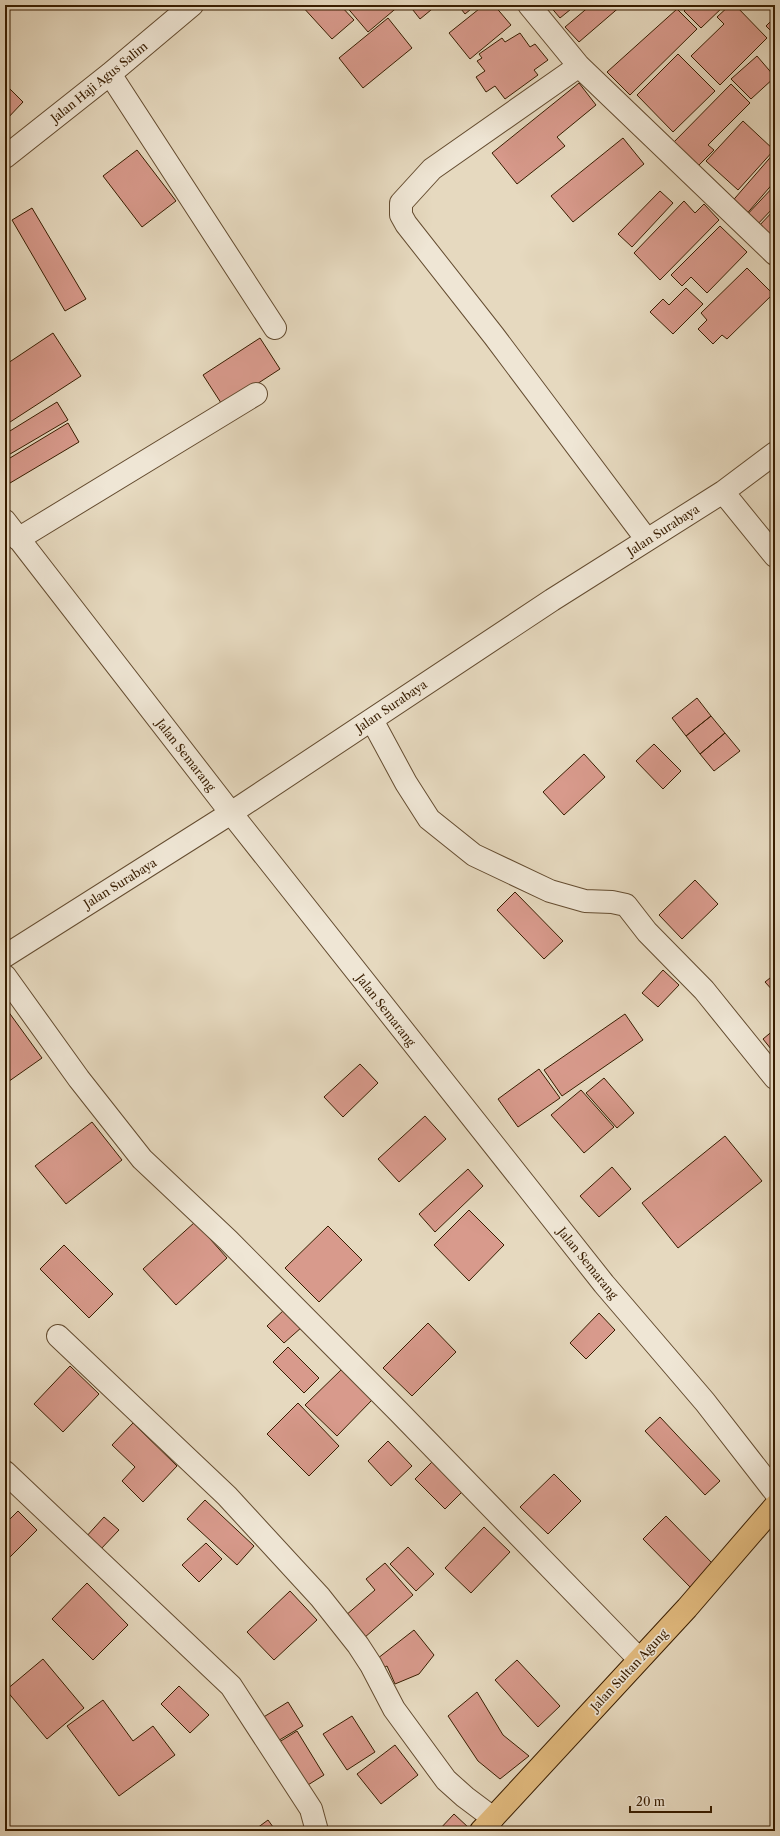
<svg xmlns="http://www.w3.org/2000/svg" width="780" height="1836" viewBox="0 0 780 1836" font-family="'Libre Caslon Text',serif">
	<rect width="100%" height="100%" fill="#e6d9bf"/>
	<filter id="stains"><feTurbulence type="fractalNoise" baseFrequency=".005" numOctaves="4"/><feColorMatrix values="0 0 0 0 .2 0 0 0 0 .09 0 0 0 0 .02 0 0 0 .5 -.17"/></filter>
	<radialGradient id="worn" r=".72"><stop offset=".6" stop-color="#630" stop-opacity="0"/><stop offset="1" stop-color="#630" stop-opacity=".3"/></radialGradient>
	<path fill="#d89a8c" stroke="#381d00" d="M301,5H340L354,20L332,39Z
		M345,5H400L368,32Z
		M409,5H437L420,19Z
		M458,5H476L465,14Z
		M484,5H494L511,25L470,59L449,33Z
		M549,5H576L560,18Z
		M591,5H622L579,42L565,27Z
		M690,5H725L701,28L684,11Z
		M730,5H735L767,38L720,85L691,56L724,24L717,17Z
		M677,9L697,29L630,95L607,72Z
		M775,17V35L766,26Z
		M388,18L412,48L363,88L339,58Z
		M520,33L530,47L535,44L548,60L534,70L538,75L505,99L495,86L486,92L476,77L485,71L477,61L482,58L479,54L502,38L505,42Z
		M678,54L715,91L673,132L637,95Z
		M757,56L775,77L751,99L731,79Z
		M579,83L596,105L557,137L565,146L517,184L492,153Z
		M5,84L23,102L5,121Z
		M731,84L750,103L708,145L714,150L697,167L673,143Z
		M743,121L774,150L738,190L706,161Z
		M623,138L644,164L573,222L551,196Z
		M137,150L176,201L142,227L103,176Z
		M775,152V181L744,217L729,205Z
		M775,185V206L755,227L744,218Z
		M660,191L673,203L632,247L618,234Z
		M684,201L695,213L704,204L719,220L660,280L634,253Z
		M32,208L86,299L65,311L12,220Z
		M775,209V231L769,237L758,227Z
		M720,226L747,252L707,293L691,277L682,286L671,275Z
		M747,268L773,294L727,339L722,335L713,344L698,329L707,320L701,313Z
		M686,288L703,304L673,334L650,312L663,299L669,305Z
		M53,333L81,376L7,424L5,422V365Z
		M260,338L280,369L223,406L203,375Z
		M57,402L68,420L5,457V434Z
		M68,423L79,442L5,486V461Z
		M697,698L711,716L686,736L672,718Z
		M711,716L725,733L700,754L686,736Z
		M725,733L740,751L714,771L700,754Z
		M654,744L681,771L663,789L636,761Z
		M584,754L605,777L564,815L543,792Z
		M695,880L718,904L682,939L659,915Z
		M515,892L563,941L544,959L497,910Z
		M663,970L679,985L658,1007L642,993Z
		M775,974V993L765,982Z
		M5,1007L42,1058L5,1084Z
		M625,1014L643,1040L562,1096L544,1070Z
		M775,1029V1054L763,1039Z
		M360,1064L378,1083L343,1117L324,1097Z
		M539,1069L560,1098L518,1127L498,1099Z
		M604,1078L634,1113L617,1128L586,1093Z
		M581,1090L614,1127L584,1153L551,1115Z
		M425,1116L446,1139L399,1182L378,1159Z
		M92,1122L122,1160L66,1204L35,1166Z
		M725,1136L762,1181L678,1248L642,1203Z
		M612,1167L631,1189L599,1217L580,1196Z
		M468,1169L483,1186L435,1232L419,1214Z
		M469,1210L504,1245L469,1281L434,1245Z
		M195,1222L227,1258L176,1305L143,1269Z
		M328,1226L362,1260L319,1302L285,1268Z
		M64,1245L113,1294L89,1318L40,1269Z
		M285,1309L302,1327L284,1343L267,1326Z
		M599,1313L615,1330L586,1359L570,1343Z
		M428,1323L456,1352L412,1396L383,1368Z
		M288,1347L319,1378L304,1393L273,1362Z
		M70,1366L99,1394L63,1432L34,1404Z
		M341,1370L372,1400L337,1436L305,1405Z
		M298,1403L339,1446L309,1476L267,1434Z
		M660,1417L720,1481L705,1495L645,1431Z
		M133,1423L177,1466L143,1502L122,1481L135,1467L112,1445Z
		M388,1441L412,1466L391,1486L368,1461Z
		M438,1456L468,1486L445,1509L415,1479Z
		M554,1474L581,1501L548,1534L520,1507Z
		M205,1500L254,1546L237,1565L187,1519Z
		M18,1511L37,1530L5,1562V1524Z
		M666,1516L713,1564L690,1587L643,1539Z
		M104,1517L119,1530L99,1551L85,1538Z
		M484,1527L510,1552L471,1593L445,1568Z
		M206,1543L222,1559L199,1582L182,1565Z
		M408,1547L434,1574L416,1591L390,1564Z
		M385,1563L413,1595L364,1638L345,1616L375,1590L366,1579Z
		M87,1583L128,1625L93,1660L52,1619Z
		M290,1591L317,1620L274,1660L247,1632Z
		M414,1630L434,1655L419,1674L395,1684L387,1666L379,1670L373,1662Z
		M43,1659L84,1708L47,1739L6,1690Z
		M517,1660L560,1706L538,1727L495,1680Z
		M179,1686L209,1715L190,1733L161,1704Z
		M477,1692L503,1735L529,1756L500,1779L478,1761L448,1716Z
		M103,1700L133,1741L153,1726L175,1755L119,1796L67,1726Z
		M288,1702L303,1726L276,1742L262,1718Z
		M352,1716L375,1752L347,1770L323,1734Z
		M297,1731L324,1775L303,1788L276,1744Z
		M395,1745L418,1775L381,1804L357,1774Z
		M454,1814L469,1828L466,1831H438Z
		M268,1820L276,1831H253Z"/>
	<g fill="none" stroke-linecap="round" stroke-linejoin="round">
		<defs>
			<path id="minor" d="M529,5L579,66L775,254
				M579,66L432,169L401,203V215L406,224L494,336L647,540
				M110,74L275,328
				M5,157L110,74L192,5
				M723,492L775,556
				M5,521L231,813L604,1284L705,1402L775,1492
				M18,539L256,394
				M372,720L406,783L429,819L474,855L550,891L585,901L612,902L626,905L647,932L704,990L775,1078
				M5,956L231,813L552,600L723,492L775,453
				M5,976L79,1079L142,1159L228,1240L399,1412L639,1659
				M58,1336L227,1496L320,1597L358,1645L371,1665L394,1709L446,1780L465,1797L493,1818
				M5,1472L231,1686L311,1809L317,1831"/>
			<path id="primary" d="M481,1831L687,1608L775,1506"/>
		</defs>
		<use href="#minor" stroke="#644c30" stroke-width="24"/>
		<use href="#primary" stroke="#381d00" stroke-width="24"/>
		<use href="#minor" stroke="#efe6d5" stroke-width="22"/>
		<use href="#primary" stroke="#e3bc80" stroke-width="22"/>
	</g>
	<g text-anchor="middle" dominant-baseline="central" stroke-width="3.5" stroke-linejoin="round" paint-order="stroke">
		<g font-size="12" fill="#381d00" stroke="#efe6d5">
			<text transform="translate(99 82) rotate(-39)">Jalan Haji Agus Salim</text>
			<text transform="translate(663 530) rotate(-33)">Jalan Surabaya</text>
			<text transform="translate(391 706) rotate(-34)">Jalan Surabaya</text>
			<text transform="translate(186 755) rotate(52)">Jalan Semarang</text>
			<text transform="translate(120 883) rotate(-32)">Jalan Surabaya</text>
			<text transform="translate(386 1010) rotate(52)">Jalan Semarang</text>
			<text transform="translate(588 1263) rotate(51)">Jalan Semarang</text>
			<text transform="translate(629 1670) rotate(-47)">Jalan Sultan Agung</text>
		</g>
	</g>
	<rect width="780" height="1836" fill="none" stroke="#e6d9bf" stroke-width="20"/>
	<rect x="6" y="6" width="768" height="1824" fill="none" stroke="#381d00" stroke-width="2"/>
	<rect x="10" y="10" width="760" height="1816" fill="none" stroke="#381d00"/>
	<path d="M630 1806v6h81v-6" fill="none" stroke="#381d00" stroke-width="2"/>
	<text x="636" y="1806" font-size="12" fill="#381d00" stroke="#efe6d5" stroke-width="3" paint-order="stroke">20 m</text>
	<rect width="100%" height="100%" filter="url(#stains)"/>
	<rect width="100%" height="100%" fill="url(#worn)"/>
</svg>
